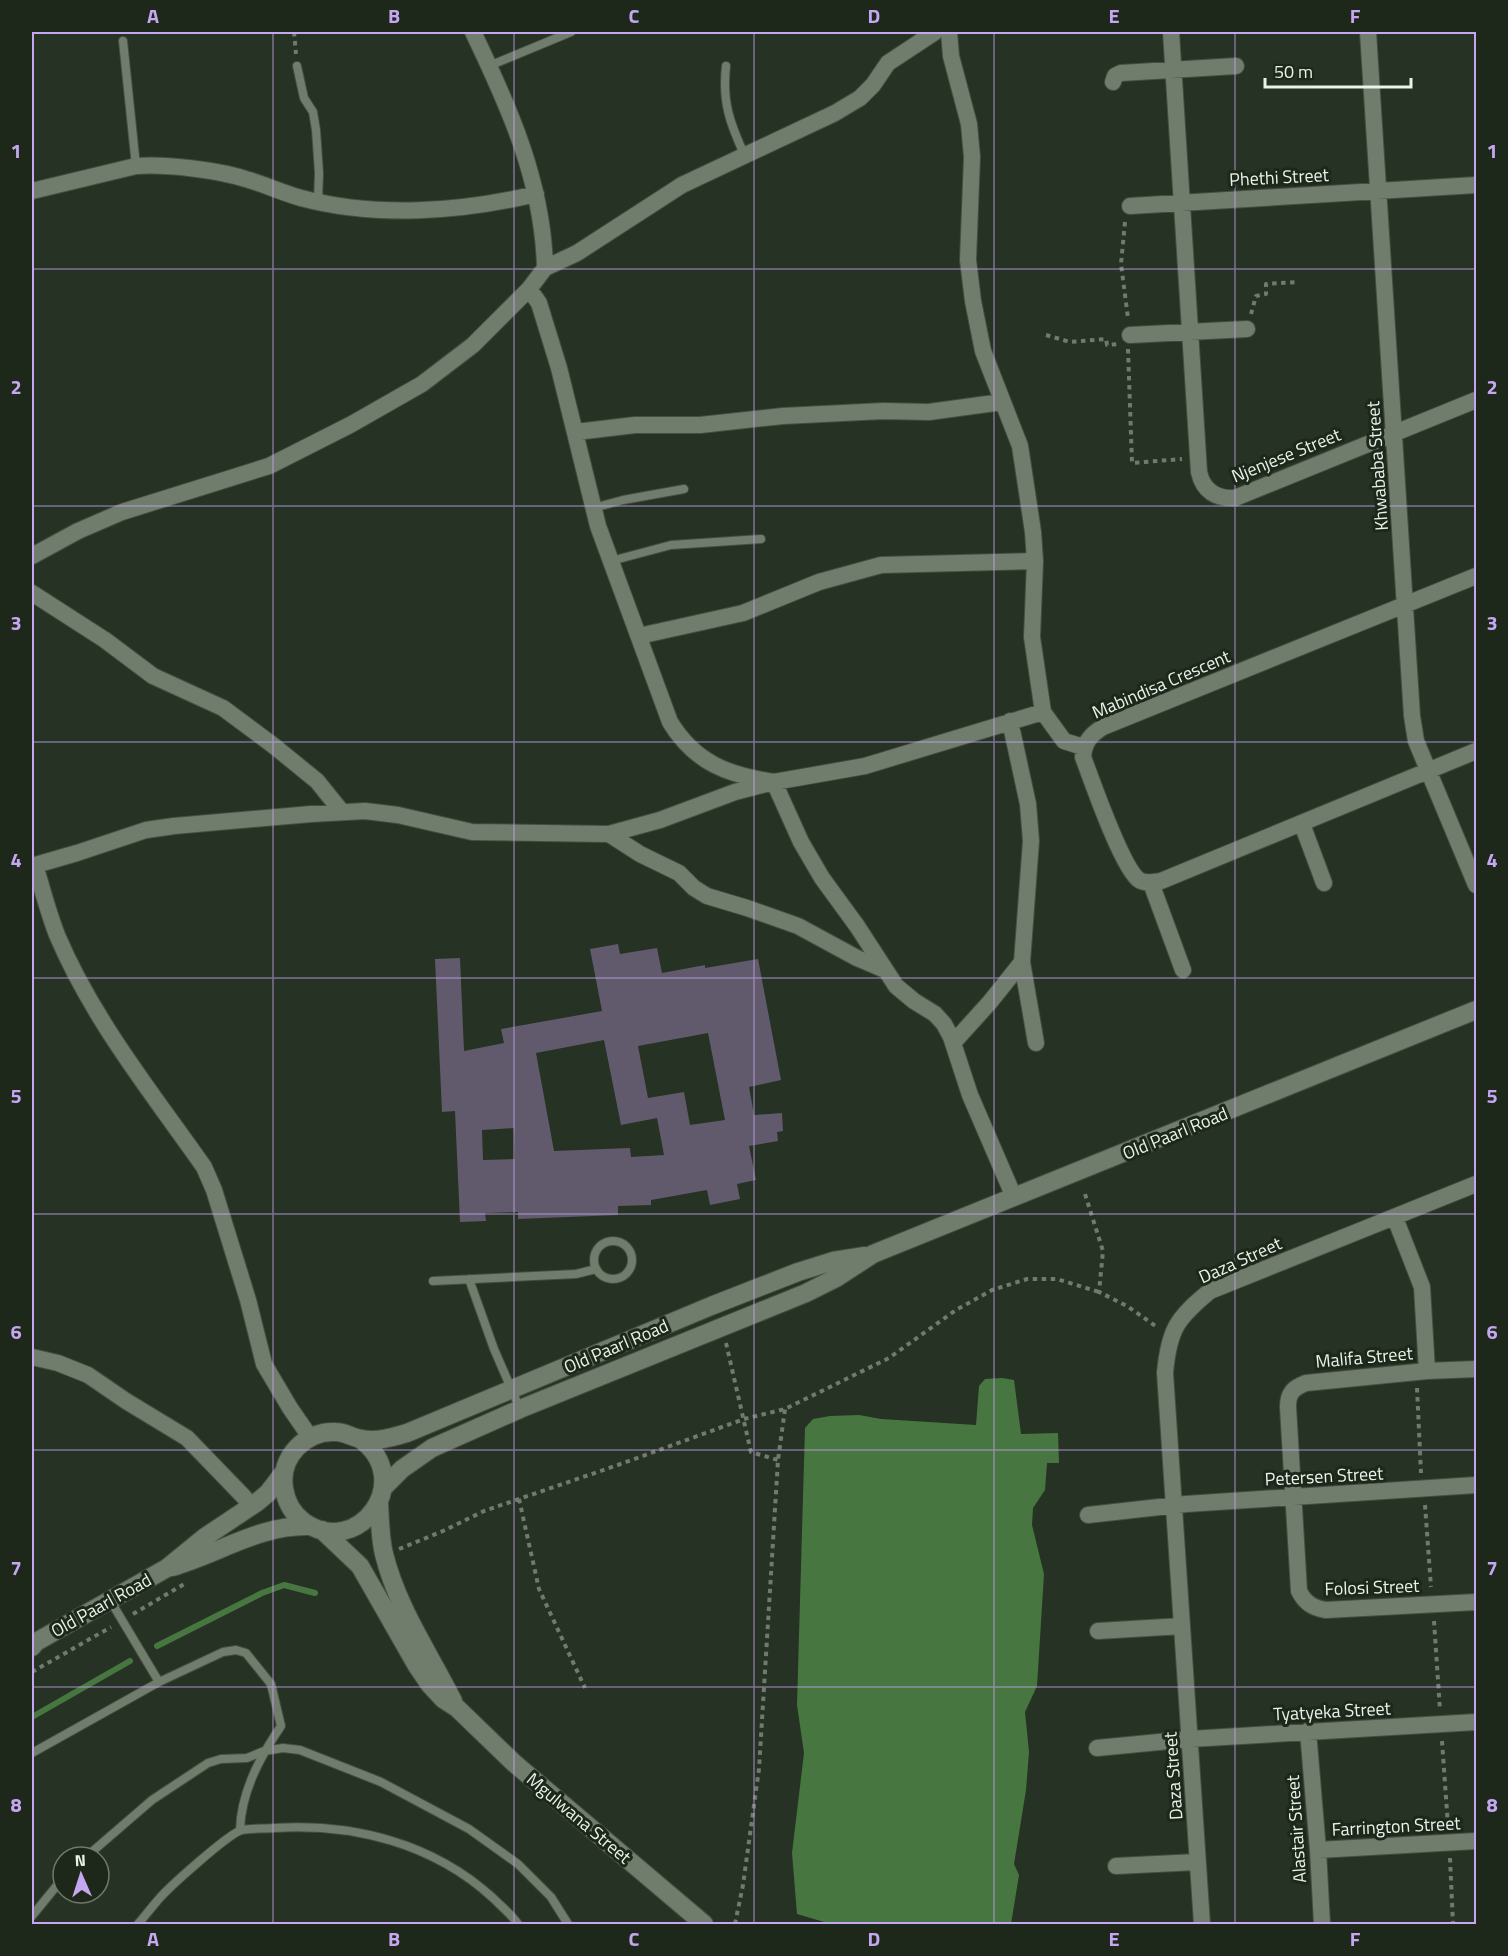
<svg xmlns="http://www.w3.org/2000/svg" width="1508" height="1956" viewBox="0 0 1508 1956" font-family="'Titillium Web',sans-serif">
	<rect width="100%" height="100%" fill="#263224"/>
	<path fill="#487641" d="M1002,1378L1014,1380L1021,1434L1058,1433L1059,1463H1047L1045,1490L1033,1508L1032,1525L1044,1574L1037,1686L1025,1712L1029,1752L1026,1790L1014,1864L1019,1875L1011,1924H831L797,1914L792,1853L804,1753L797,1705L805,1428L813,1419L830,1416L859,1415L881,1419L976,1425L979,1386L985,1379Z"/>
	<g fill="none" stroke-linecap="round" stroke-linejoin="round">
		<path stroke="#487641" stroke-width="6" d="M157,1646L262,1593L284,1585L315,1593
			M32,1717L130,1661"/>
	</g>
	<path fill="#615a6c" fill-rule="evenodd" d="M618,944L620,954L657,948L662,973L705,965V968L758,959L781,1080L749,1087L754,1115L782,1113L783,1131L777,1132L778,1141L749,1146L756,1180L737,1184L740,1199L710,1205L707,1190L651,1200V1205L618,1206V1215L518,1219V1212L485,1213L486,1221L460,1222L455,1111L442,1112L435,959L460,958L464,1051L504,1043L501,1029L602,1011L590,949ZM708,1033L725,1120L690,1125L684,1092L648,1098L638,1046ZM604,1040L621,1125L657,1118L664,1155L631,1157L630,1148L554,1151L536,1053ZM514,1128L515,1159L483,1160L482,1130Z"/>
	<g fill="none" stroke-linecap="round" stroke-linejoin="round">
		<defs>
			<path id="lane" d="M123,41L136,166
				M297,66L304,98L313,112L316,130L319,173L318,201
				M489,66L571,32
				M726,66C722,102 730,124 745,156
				M593,508L623,500L684,489
				M611,561L671,545L761,539
				M594 1260a19 19 0 1 1 38 0a19 19 0 1 1-38 0Z
				M469,1279L494,1349L520,1409
				M433,1281L576,1274L596,1269
				M110,1600L159,1682
				M32,1753L159,1682L223,1652L236,1650L246,1653L271,1684L281,1726C260,1757 241,1792 240,1830
				M86,1857L152,1800L208,1763L221,1759L247,1758L264,1751L283,1748L300,1750L381,1782L469,1829L518,1864L551,1897L568,1924
				M32,1916L63,1878
				M138,1924C145,1916 151,1908 158,1900C168,1888 229,1833 242,1830C252,1828 264,1829 274,1828C353,1823 433,1843 493,1898C502,1907 511,1914 518,1924"/>
			<path id="street" d="M473,32C509,107 543,182 545,268
				M949,32L951,56L969,124L972,157L968,260L973,301L983,351L1020,446L1033,532L1035,561L1032,637L1043,712
				M1171,32L1199,472C1203,491 1216,499 1235,498L1476,400
				M1368,32L1412,716L1416,741L1476,885
				M1113,82L1115,76L1121,73L1236,66
				M32,191L136,166C167,164 219,170 249,180C266,185 283,193 301,198C376,218 461,212 536,194
				M1130,206L1476,185
				M529,289L539,303L559,368L598,526L670,722C695,763 728,775 774,782L801,842L822,878L857,926L896,986L914,1001L935,1014L944,1024L951,1037L970,1095L1014,1197
				M1130,335L1247,329
				M576,432L635,425H700L783,416L883,411L929,412L1002,402
				M32,556L78,531L122,512L269,466L350,425L422,384L473,345L529,289L545,268L577,253L682,185L835,113L860,98L873,85L888,63L935,32
				M1476,576L1103,727C1090,735 1084,743 1083,757C1092,781 1122,868 1139,880C1146,884 1154,882 1161,881L1476,751
				M32,593L105,640L153,676L223,708L274,746L317,781L342,812
				M639,636L743,613L819,582L881,565L1035,561
				M1010,721L1028,804L1031,841L1022,962L1036,1043
				M1302,824L1324,883
				M609,834L640,854L679,873L694,888L707,896L747,908L798,926L857,958L885,970
				M35,865C42,888 48,912 57,935C93,1020 152,1093 204,1167L214,1190L248,1300L264,1364L290,1408L310,1437
				M32,866L77,853L146,830L174,826L311,814L365,811L398,815L472,832L609,834L660,820L735,792L774,782L865,766L1043,712L1064,741L1083,747
				M1151,883L1183,970
				M953,1043L990,1002L1022,962
				M1395,1218L1422,1287L1427,1371
				M32,1357L58,1363L88,1375L126,1401L187,1438L244,1497L251,1507
				M1476,1369L1427,1371L1306,1383C1293,1388 1288,1393 1288,1407L1299,1591C1305,1603 1313,1608 1326,1610L1476,1602
				M1088,1515L1186,1504L1476,1485
				M1098,1631L1182,1626
				M1308,1731L1318,1850L1322,1924
				M1097,1748L1190,1739L1476,1722
				M1318,1850L1476,1841
				M1116,1866L1197,1862
				M1202,1924L1165,1373C1169,1329 1177,1318 1210,1291L1476,1184"/>
			<path id="secondary" d="M360,1439C417,1480 358,1560 304,1522C293,1514 286,1502 284,1488C279,1457 306,1430 336,1432C345,1432 353,1438 362,1439C377,1442 393,1437 407,1433L711,1306L798,1272L833,1261L865,1256
				M383,1488L402,1469L432,1448L520,1409L806,1293L836,1278L873,1254L1476,1010
				M379,1503C380,1520 380,1538 384,1554C397,1607 429,1653 453,1701
				M322,1530L360,1566L417,1666L430,1685L443,1699L457,1708L514,1763L704,1924
				M172,1567C218,1554 261,1524 310,1526
				M32,1647L36,1642L167,1568L205,1537L256,1503L268,1493L284,1472"/>
		</defs>
		<use href="#lane" stroke="#444e42" stroke-width="10"/>
		<use href="#street" stroke="#444e42" stroke-width="18"/>
		<use href="#secondary" stroke="#444e42" stroke-width="20"/>
		<path stroke="#707a6e" stroke-width="4" stroke-dasharray="4.5 4.5" stroke-linecap="butt" d="M294,32L296,54
			M1125,222L1121,264L1128,318
			M1251,314L1256,296L1266,294V284L1297,282
			M1046,335L1070,342L1106,339L1107,345L1118,344
			M1128,349L1132,463L1182,459
			M1085,1194L1103,1251L1099,1292L1127,1306L1157,1327
			M726,1343L751,1452L778,1460
			M1417,1388L1421,1473
			M519,1499L539,1589L585,1688
			M1425,1505L1431,1587
			M399,1549L443,1531L484,1511L618,1465L744,1419L785,1409L889,1358L956,1310L992,1290L1027,1279H1057L1099,1292
			M133,1614L186,1583
			M1434,1621L1440,1710
			M32,1672L111,1627
			M1442,1741L1448,1826
			M1450,1858L1453,1924
			M735,1924L743,1885L759,1769L778,1460L785,1409"/>
		<use href="#lane" stroke="#707d6d" stroke-width="8"/>
		<use href="#street" stroke="#707d6d" stroke-width="16"/>
		<use href="#secondary" stroke="#707d6d" stroke-width="18"/>
	</g>
	<path fill="none" stroke="#c5a7f1" stroke-width="1.5" stroke-opacity="0.55" d="M273,32V1924M514,32V1924M754,32V1924M994,32V1924M1235,32V1924M32,269H1476M32,506H1476M32,742H1476M32,978H1476M32,1214H1476M32,1450H1476M32,1687H1476"/>
	<g text-anchor="middle" dominant-baseline="central" stroke-width="6" stroke-linejoin="round" paint-order="stroke">
		<g font-size="18" fill="#eaf2e9" stroke="#1d281b">
			<text transform="translate(1279 177) rotate(-3)">Phethi Street</text>
			<text transform="translate(1286 455) rotate(-22)">Njenjese Street</text>
			<text transform="translate(1377 466) rotate(-94)">Khwababa Street</text>
			<text transform="translate(1161 684) rotate(-23)">Mabindisa Crescent</text>
			<text transform="translate(1175 1133) rotate(-22)">Old Paarl Road</text>
			<text transform="translate(1240 1260) rotate(-24)">Daza Street</text>
			<text transform="translate(616 1346) rotate(-23)">Old Paarl Road</text>
			<text transform="translate(1364 1357) rotate(-5)">Malifa Street</text>
			<text transform="translate(1324 1476) rotate(-3)">Petersen Street</text>
			<text transform="translate(1372 1587) rotate(-2)">Folosi Street</text>
			<text transform="translate(101 1605) rotate(-29)">Old Paarl Road</text>
			<text transform="translate(1332 1711) rotate(-3)">Tyatyeka Street</text>
			<text transform="translate(1173 1776) rotate(-94)">Daza Street</text>
			<text transform="translate(579 1818) rotate(40)">Mgulwana Street</text>
			<text transform="translate(1396 1826) rotate(-3)">Farrington Street</text>
			<text transform="translate(1296 1829) rotate(-94)">Alastair Street</text>
		</g>
	</g>
	<rect width="1508" height="1956" fill="none" stroke="#1d281b" stroke-width="66"/>
	<g transform="translate(81 1875) rotate(357)"><circle r="28" fill="#1d281b" stroke="#6f796d" stroke-width="1.5"/>
	<path d="M0-4.5L10 22L0 15L-10 22Z" fill="#c5a7f1"/>
	<text y="-9" font-size="16" font-weight="bold" text-anchor="middle" fill="#eaf2e9">N</text>
	</g>
	<path d="M1265 78v9h146v-9" fill="none" stroke="#eaf2e9" stroke-width="3"/>
	<text x="1274" y="78" font-size="18" fill="#eaf2e9" stroke="#1d281b" stroke-width="4.5" paint-order="stroke">50 m</text>
	<rect x="33" y="33" width="1442" height="1890" fill="none" stroke="#c5a7f1" stroke-width="2"/>
	<g font-size="20" text-anchor="middle" font-weight="bold" fill="#c5a7f1">
		<text x="153" y="23">A</text>
		<text x="394" y="23">B</text>
		<text x="634" y="23">C</text>
		<text x="874" y="23">D</text>
		<text x="1114" y="23">E</text>
		<text x="1355" y="23">F</text>
		<text x="16" y="158">1</text>
		<text x="1492" y="158">1</text>
		<text x="16" y="394">2</text>
		<text x="1492" y="394">2</text>
		<text x="16" y="630">3</text>
		<text x="1492" y="630">3</text>
		<text x="16" y="867">4</text>
		<text x="1492" y="867">4</text>
		<text x="16" y="1103">5</text>
		<text x="1492" y="1103">5</text>
		<text x="16" y="1339">6</text>
		<text x="1492" y="1339">6</text>
		<text x="16" y="1575">7</text>
		<text x="1492" y="1575">7</text>
		<text x="16" y="1812">8</text>
		<text x="1492" y="1812">8</text>
		<text x="153" y="1946">A</text>
		<text x="394" y="1946">B</text>
		<text x="634" y="1946">C</text>
		<text x="874" y="1946">D</text>
		<text x="1114" y="1946">E</text>
		<text x="1355" y="1946">F</text>
	</g>
</svg>
